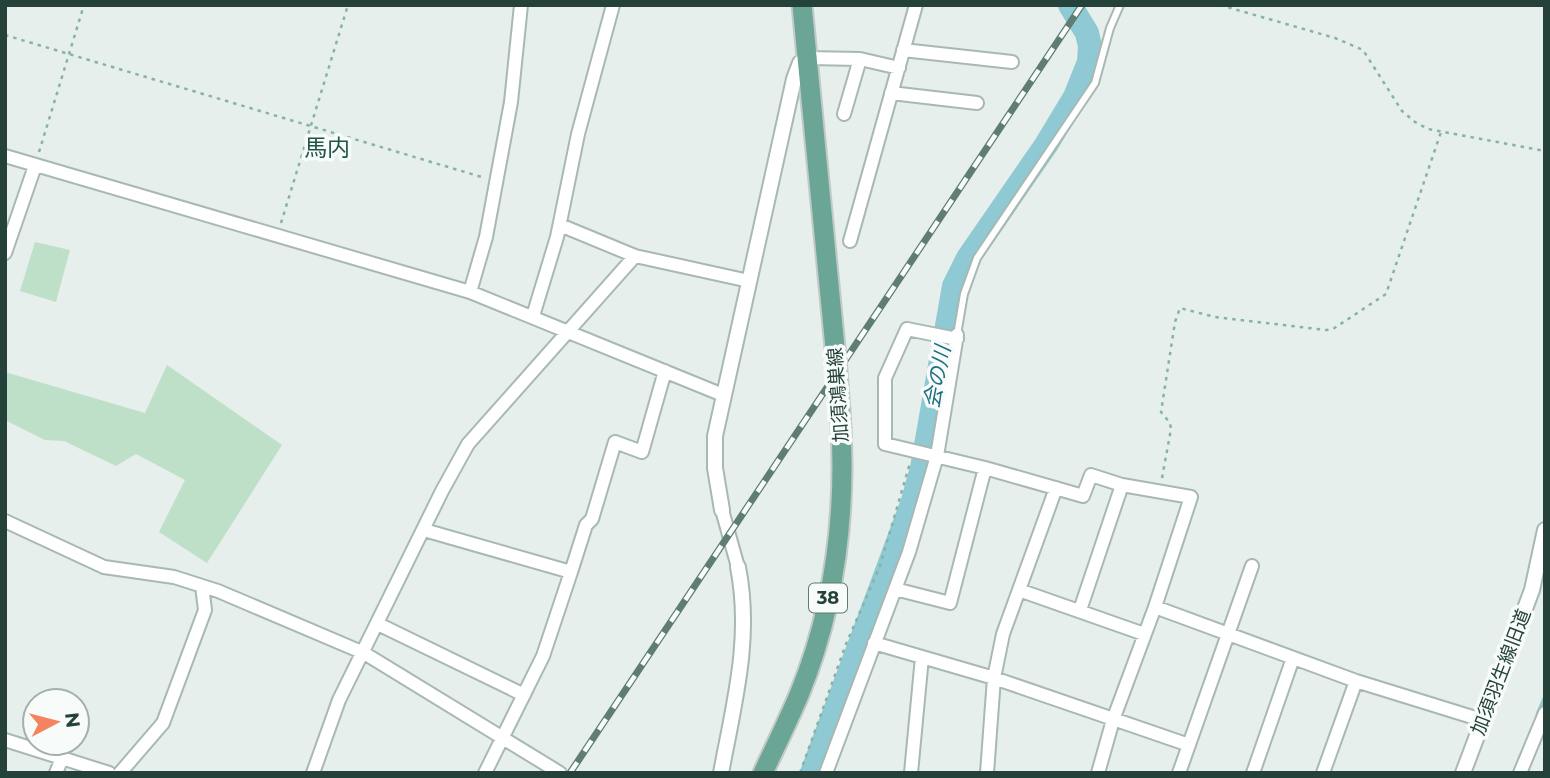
<svg xmlns="http://www.w3.org/2000/svg" width="1550" height="778" viewBox="0 0 1550 778" font-family="Montserrat,'Noto Sans JP',sans-serif">
	<rect width="100%" height="100%" fill="#e6efeb"/>
	<path fill="#bfe0c8" d="M35,242L70,250L56,302L20,291Z
		M167,365L282,445L207,563L159,532L185,480L136,454L116,466L64,441L45,440L5,420V372L145,413Z"/>
	<g fill="none" stroke-linecap="round" stroke-linejoin="round">
		<path stroke="#8ec9d4" stroke-width="4.5" d="M1538,714L1545,698"/>
		<path stroke="#8ec9d4" stroke-width="24" d="M812,773L913,501L922,468L954,286L968,258L1046,145L1075,97L1089,62L1090,46L1087,33L1070,5"/>
		<defs>
			<path id="service" d="M957,335L964,294L977,258L1095,83L1110,28L1120,5"/>
			<path id="minor" d="M903,50L1012,62
				M807,58L860,59L899,68
				M891,93L977,103
				M844,114L860,59
				M5,156L470,292L723,395
				M560,225L635,256L749,281
				M850,241L916,5
				M5,253L35,166
				M470,292L486,237L511,102L521,5
				M533,316L557,237L578,134L613,5
				M957,339L907,329L885,378V444L985,468L1083,496L1091,475L1122,485L1191,497L1155,607L1113,720L1098,773
				M722,510L738,567
				M5,521L104,567L174,577L218,591L364,653L560,773
				M424,530L571,572L543,656L485,773
				M571,572L586,525L592,519L615,442L642,452L665,371
				M895,589L950,603L985,468
				M1019,590L1144,634
				M1155,607L1356,681L1482,720
				M1080,610L1122,485
				M378,624L524,695
				M874,643L994,678L1189,745
				M5,740L109,773
				M56,773L62,758
				M120,773L163,723L205,610L202,586
				M313,773L339,700L442,491L468,444L635,256
				M826,773L909,552L937,456L957,335
				M911,773L922,657
				M987,773L994,678L1003,634L1056,488
				M1179,773L1252,566
				M1253,773L1293,658
				M1323,773L1356,681
				M1520,773L1545,713"/>
			<path id="tertiary" d="M722,510L715,468V436L794,79L800,63L807,58
				M721,773C734,703 752,638 738,567
				M1463,773L1532,590L1545,530"/>
			<path id="primary" d="M802,5L836,358
				M763,773C775,747 788,721 799,695C836,605 847,508 840,411"/>
		</defs>
		<use href="#service" stroke="#a8b8b2" stroke-width="10"/>
		<use href="#minor" stroke="#a8b8b2" stroke-width="16"/>
		<use href="#tertiary" stroke="#a8b8b2" stroke-width="18"/>
		<use href="#primary" stroke="#c2cac8" stroke-width="23"/>
		<path stroke="#86b3a5" stroke-width="2.5" stroke-dasharray="3.5 5" stroke-linecap="butt" d="M1220,5L1335,38L1363,50L1402,111L1415,122L1428,129L1545,151
			M5,35L485,178
			M39,152L84,5
			M281,223L348,5
			M1162,478L1171,429L1170,423L1161,412L1175,322L1180,308L1215,317L1326,330L1333,329L1386,294L1441,132
			M800,773L846,644L880,566L910,463"/>
		<use href="#service" stroke="#fff" stroke-width="6"/>
		<use href="#minor" stroke="#fff" stroke-width="12"/>
		<use href="#tertiary" stroke="#fff" stroke-width="14"/>
		<use href="#primary" stroke="#6aa596" stroke-width="19"/>
		<defs>
			<path id="rail" d="M570,773L1082,5"/>
		</defs>
		<use href="#rail" stroke="#5f7d75" stroke-width="7"/>
		<use href="#rail" stroke="#f7fbf9" stroke-width="4.5" stroke-dasharray="13" stroke-linecap="butt"/>
		<defs>
			<path id="primary-bridge" d="M836,358L840,411"/>
		</defs>
		<use href="#primary-bridge" stroke="#c2cac8" stroke-width="23" stroke-linecap="butt"/>
		<use href="#primary-bridge" stroke="#6aa596" stroke-width="19"/>
	</g>
	<g text-anchor="middle" dominant-baseline="central" stroke-width="7" stroke-linejoin="round" paint-order="stroke">
		<rect fill="#f7fbf9" stroke="#637a73" stroke-width="2" x="809" y="583.5" width="38" height="29" rx="5"/>
		<g font-size="18" font-weight="bold" fill="#24423a">
			<text x="828" y="598">38</text>
		</g>
		<g font-size="19" fill="#24423a" stroke="#f7fbf9">
			<text transform="translate(838 395) rotate(-94)">加須鴻巣線</text>
			<text transform="translate(1501 672) rotate(-69)">加須羽生線旧道</text>
		</g>
		<g font-size="21" font-style="italic" fill="#1c6f80" stroke="#f7fbf9">
			<text transform="translate(937 377) rotate(-79)">会の川</text>
		</g>
		<g font-size="23" fill="#1f5548" stroke="#f7fbf9">
			<text x="327" y="148">馬内</text>
		</g>
	</g>
	<rect width="1550" height="778" fill="none" stroke="#24423a" stroke-width="14"/>
	<g transform="translate(56 722) rotate(83)"><circle r="33" fill="#f7fbf9" stroke="#a3b1ad" stroke-width="2"/>
	<path d="M0-5L12 26L0 18L-12 26Z" fill="#f4845f"/>
	<text y="-10" font-size="19" font-weight="bold" text-anchor="middle" fill="#24423a">N</text>
	</g>
</svg>
